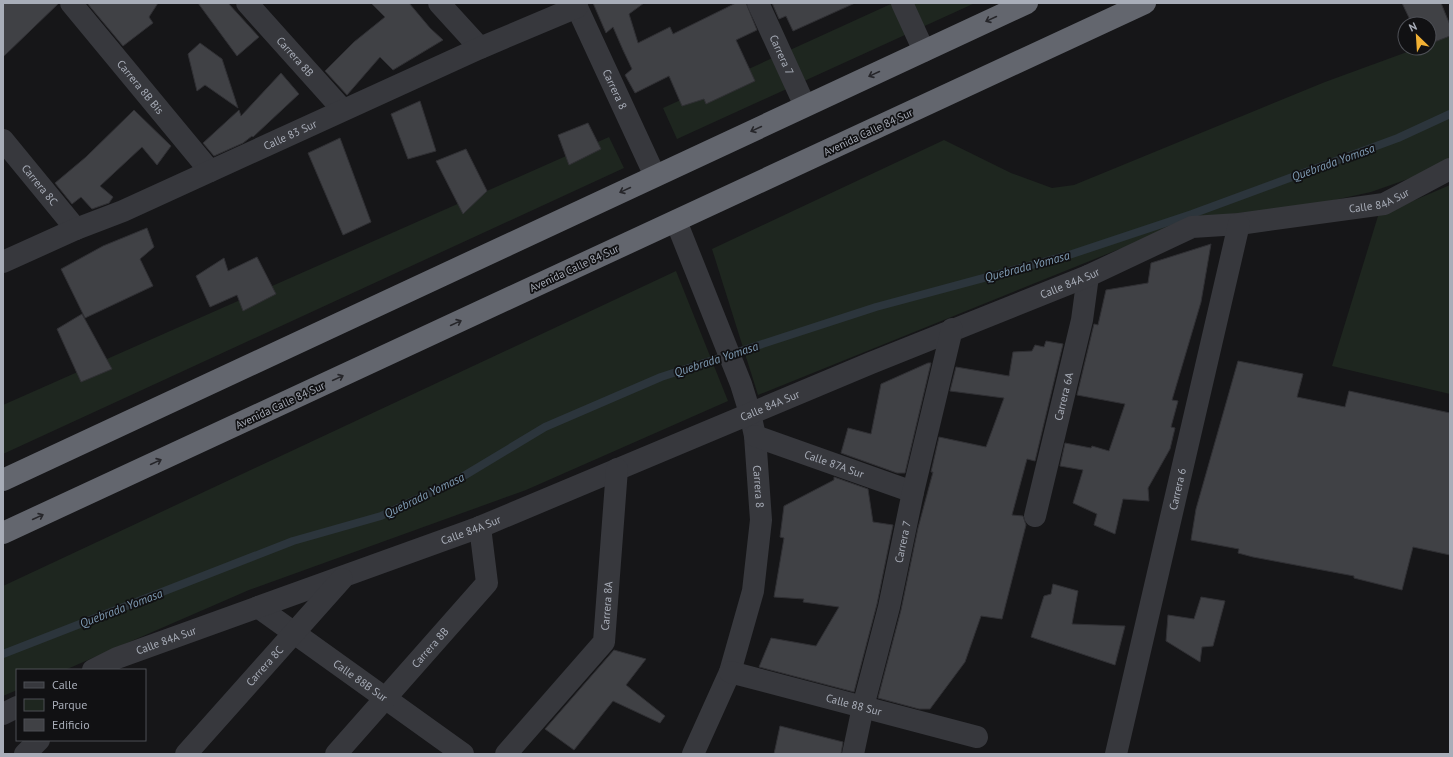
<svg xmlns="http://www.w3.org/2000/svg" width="1453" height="757" viewBox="0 0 1453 757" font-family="'PT Sans',sans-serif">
	<rect width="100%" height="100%" fill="#161618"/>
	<path fill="#1e261f" d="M893,3H975L677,139L663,108Z
		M1450,36V163L1442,167L1371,192L1311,205L1231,214L1117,250L758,395L712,249L944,140L1011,173L1052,188L1074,185L1325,82L1418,48H1429V44Z
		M609,137L624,168L3,454V405Z
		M1450,185V394L1332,366L1378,216Z
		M676,271L728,401L526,490L249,590L65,670H17V690L3,696V586Z"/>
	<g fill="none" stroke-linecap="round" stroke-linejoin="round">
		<path stroke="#2c353c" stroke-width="8" d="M3,654L293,541L381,516L457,480L545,427L661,377L876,307L1069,255L1192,214L1398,138L1450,114"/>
	</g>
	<path fill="#404145" stroke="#303034" d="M3,3H59L3,57Z
		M87,3H158L149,17L153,23L123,46Z
		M198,3H228L259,37L237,56Z
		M371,3H409L430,28L443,40L393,70L380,57L347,95L325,71L354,42L385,17Z
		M593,3H644L629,14L638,43L670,27L673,34L736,3H746L757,30L736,40L755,81L706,104L704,99L682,106L669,76L635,93L625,75L632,69L623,50L613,27L606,33Z
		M772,3H855L793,31L786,16L779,19Z
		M1402,3H1441L1450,25V36L1429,44V24H1412Z
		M200,43L222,59L238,108L205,85L197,91L188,54Z
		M281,73L299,94L253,137L252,136L243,143L214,156L203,143L239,110L241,116Z
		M420,101L436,151L408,159L391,114Z
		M134,110L171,146L157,165L142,147L100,186L113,197L109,203L92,209L81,197L72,204L55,183L86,157Z
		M588,123L601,149L569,165L558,135Z
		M340,138L371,222L343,235L308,153Z
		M466,149L487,191L463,214L436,161Z
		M147,228L154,247L140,259L153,286L85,318L61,269L103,246Z
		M1211,244L1201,302L1172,400L1178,401L1171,427L1175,428L1170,449L1148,488L1149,501L1123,499L1115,534L1094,525L1097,514L1073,503L1083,470L1060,466L1065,443L1091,448L1092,446L1109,451L1125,404L1077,395L1094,324L1098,325L1106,290L1148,283L1151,263Z
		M257,257L276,294L243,311L237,295L210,307L196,276L224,258L228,271Z
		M82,314L112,369L81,382L57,329Z
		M1046,341L1063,344L1035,461L1027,459L1012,515L1023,516L1026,525L1002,619L981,616L965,662L930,709H919L878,698L901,610L918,528L933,472H931L939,437L986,447L1004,398L950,391L956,367L1009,376L1013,352L1032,351L1035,345L1044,347Z
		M1238,361L1303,374L1297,397L1345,407L1349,391L1450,413V555L1413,547L1402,590L1354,578V576L1253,557L1238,553L1239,549L1191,540L1196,509Z
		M928,363H931L905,473H897L841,453L848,428L871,434L881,384Z
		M834,477L868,489L873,522L893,525L877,604L854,692L759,667L771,638L816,646L839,607L803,602L804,599L774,597L784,538L780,537L784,506L834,480Z
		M1053,584L1078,591L1072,624L1125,626L1115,665L1031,637L1044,596L1051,594Z
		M1201,597L1225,601L1213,646L1202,647L1200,662L1166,641L1168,615L1194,619Z
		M614,650L646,659L626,685L665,716L660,723L613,701L574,750L545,729Z
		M780,726L843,742L841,754H774Z"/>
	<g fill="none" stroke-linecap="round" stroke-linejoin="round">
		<g stroke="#37383d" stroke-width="22">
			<path id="s1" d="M71,3L210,171"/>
			<path id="s2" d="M247,3L343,110"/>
			<path d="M439,3L480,48"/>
			<path id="s3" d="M575,3L655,176"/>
			<path id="s4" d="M758,3L805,106"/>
			<path d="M902,3L924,51"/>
			<path id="s5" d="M3,140L76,229"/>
			<path id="s6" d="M676,221L741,384L750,413L755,436L761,520L753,591L730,672L693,754"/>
			<path id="s7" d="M3,262L76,229L123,211L480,48L577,7"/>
			<path id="s8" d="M755,436L913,492"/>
			<path id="s9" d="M1035,516L1082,320L1088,276"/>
			<path id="s10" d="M258,607L463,754"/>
			<path id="s11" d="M93,670L117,658L480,527L871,363L1088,276L1192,227L1239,224L1384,204L1450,169"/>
			<path id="s12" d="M730,672L977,737"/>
			<path d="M3,714L17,707"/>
			<path d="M25,754L39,740"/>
			<path id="s13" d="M186,754L342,579"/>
			<path id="s14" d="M336,754L487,583L480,527"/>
			<path id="s15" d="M506,754L604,642L617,469"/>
			<path id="s16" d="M853,754L863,707L889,607L913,492L952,329"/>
			<path id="s17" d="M1116,754L1239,224"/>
		</g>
		<path stroke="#63666e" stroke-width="22" d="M3,480L1027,3
			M3,533L1145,3"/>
	</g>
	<defs><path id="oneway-shaft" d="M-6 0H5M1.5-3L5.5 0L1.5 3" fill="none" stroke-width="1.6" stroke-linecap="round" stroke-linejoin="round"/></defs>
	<g stroke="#26262a">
		<use href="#oneway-shaft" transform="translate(991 19) rotate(155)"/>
		<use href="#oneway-shaft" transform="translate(874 74) rotate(155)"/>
		<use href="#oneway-shaft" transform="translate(756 129) rotate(155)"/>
		<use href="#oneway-shaft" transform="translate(625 190) rotate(155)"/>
		<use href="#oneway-shaft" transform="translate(456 323) rotate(-25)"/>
		<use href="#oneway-shaft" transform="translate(338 378) rotate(-25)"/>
		<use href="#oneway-shaft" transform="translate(156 462) rotate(-25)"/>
		<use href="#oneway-shaft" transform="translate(38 517) rotate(-25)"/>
	</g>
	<g text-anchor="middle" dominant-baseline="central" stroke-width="3.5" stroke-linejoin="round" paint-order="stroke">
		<g font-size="11" fill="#a8adb8" stroke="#111113">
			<text stroke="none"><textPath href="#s4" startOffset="57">Carrera 7</textPath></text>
			<text stroke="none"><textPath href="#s2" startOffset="72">Carrera 8B</textPath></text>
			<text stroke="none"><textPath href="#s1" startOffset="109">Carrera 8B Bis</textPath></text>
			<text stroke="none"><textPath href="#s3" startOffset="95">Carrera 8</textPath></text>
			<text transform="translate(868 132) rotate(-25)">Avenida Calle 84 Sur</text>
			<text stroke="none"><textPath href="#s7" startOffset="314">Calle 83 Sur</textPath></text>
			<text stroke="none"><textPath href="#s5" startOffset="58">Carrera 8C</textPath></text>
			<text stroke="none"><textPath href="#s11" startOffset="1375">Calle 84A Sur</textPath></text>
			<text transform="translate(574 268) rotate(-25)">Avenida Calle 84 Sur</text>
			<text stroke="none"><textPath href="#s11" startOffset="1051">Calle 84A Sur</textPath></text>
			<text stroke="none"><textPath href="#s9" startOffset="123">Carrera 6A</textPath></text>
			<text transform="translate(280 405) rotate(-25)">Avenida Calle 84 Sur</text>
			<text stroke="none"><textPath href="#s11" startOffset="727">Calle 84A Sur</textPath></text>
			<text stroke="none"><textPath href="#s8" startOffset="84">Calle 87A Sur</textPath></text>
			<text stroke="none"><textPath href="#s6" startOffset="280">Carrera 8</textPath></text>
			<text stroke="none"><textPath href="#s17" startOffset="272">Carrera 6</textPath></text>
			<text stroke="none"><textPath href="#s11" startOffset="403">Calle 84A Sur</textPath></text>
			<text stroke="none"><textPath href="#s16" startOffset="218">Carrera 7</textPath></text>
			<text stroke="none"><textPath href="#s15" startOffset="185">Carrera 8A</textPath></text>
			<text stroke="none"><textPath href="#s11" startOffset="79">Calle 84A Sur</textPath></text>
			<text stroke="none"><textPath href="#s14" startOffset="142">Carrera 8B</textPath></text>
			<text stroke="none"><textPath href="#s13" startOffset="118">Carrera 8C</textPath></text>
			<text stroke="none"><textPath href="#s10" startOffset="126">Calle 88B Sur</textPath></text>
			<text stroke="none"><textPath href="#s12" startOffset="128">Calle 88 Sur</textPath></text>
		</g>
		<g font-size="12" font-style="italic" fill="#7f9bb3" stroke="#111113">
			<text transform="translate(1333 162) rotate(-20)">Quebrada Yomasa</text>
			<text transform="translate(1027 266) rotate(-15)">Quebrada Yomasa</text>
			<text transform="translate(716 359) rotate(-18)">Quebrada Yomasa</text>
			<text transform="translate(424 495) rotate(-26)">Quebrada Yomasa</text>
			<text transform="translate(121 608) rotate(-21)">Quebrada Yomasa</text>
		</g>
	</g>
	<rect width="1453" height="757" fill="none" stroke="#a8adb8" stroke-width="8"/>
	<rect x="16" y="669" width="130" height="72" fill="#111113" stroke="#4d4f55"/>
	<rect x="24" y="682" width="20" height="6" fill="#37383d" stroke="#4d4f55"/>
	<text x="52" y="689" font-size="12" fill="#a8adb8">Calle</text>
	<rect x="24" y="699" width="20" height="12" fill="#1e261f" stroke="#4d4f55"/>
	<text x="52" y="709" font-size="12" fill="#a8adb8">Parque</text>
	<rect x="24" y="719" width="20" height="12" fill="#404145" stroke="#4d4f55"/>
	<text x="52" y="729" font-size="12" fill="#a8adb8">Edificio</text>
	<g transform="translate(1417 36) rotate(335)"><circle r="19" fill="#111113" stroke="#4d4f55"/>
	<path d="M0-3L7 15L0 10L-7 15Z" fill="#f2b134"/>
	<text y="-6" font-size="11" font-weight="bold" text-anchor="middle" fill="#a8adb8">N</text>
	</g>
</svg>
